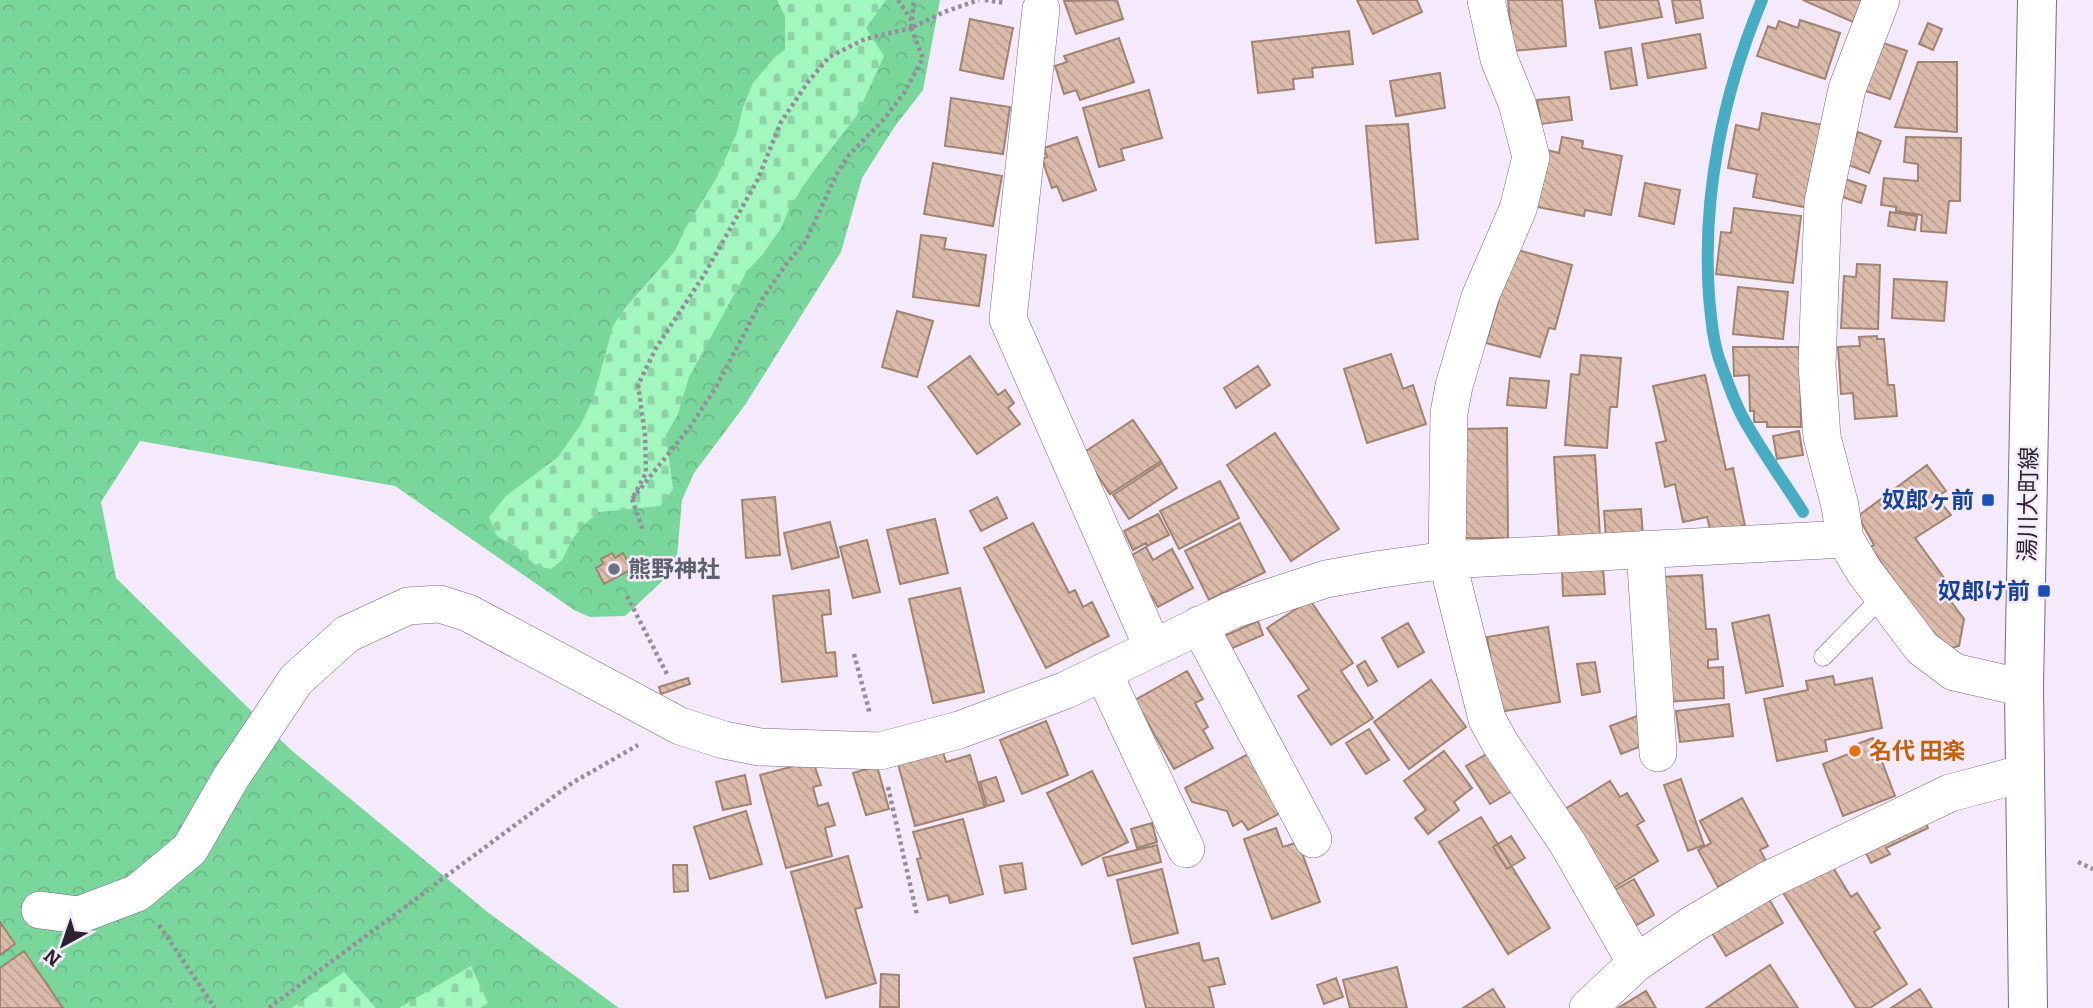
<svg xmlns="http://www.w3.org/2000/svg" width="2093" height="1008" viewBox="0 0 2093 1008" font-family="Bitter,'Noto Sans JP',serif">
	<defs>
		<pattern id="forest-crowns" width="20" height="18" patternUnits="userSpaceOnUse" patternTransform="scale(1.75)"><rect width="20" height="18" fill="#7ad79c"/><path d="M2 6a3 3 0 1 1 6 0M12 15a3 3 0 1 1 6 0" fill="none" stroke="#6ab887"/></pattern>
		<pattern id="cemetery-stones" width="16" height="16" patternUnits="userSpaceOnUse" patternTransform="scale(1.75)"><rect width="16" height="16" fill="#a2f7bf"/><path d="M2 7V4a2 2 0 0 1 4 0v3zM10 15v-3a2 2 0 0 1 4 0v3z" fill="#8cd4a4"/></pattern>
		<pattern id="building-back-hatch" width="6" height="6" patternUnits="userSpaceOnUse" patternTransform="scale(1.75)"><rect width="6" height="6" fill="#dbbba9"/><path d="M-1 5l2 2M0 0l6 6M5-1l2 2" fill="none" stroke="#bca192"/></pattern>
	</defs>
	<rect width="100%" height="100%" fill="#f4eafc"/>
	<path fill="url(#forest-crowns)" d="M0,0H940L923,90L895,126L862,178L841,252L745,405L694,473L682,500L676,568L625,616L590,617L574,610L395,486L140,441L101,502L116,578L291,750L490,914L619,1008H0Z"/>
	<path fill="url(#cemetery-stones)" d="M777,0H886L866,28L884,56L857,115L810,176L791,205L781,228L763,254L747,271L689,377L678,414L666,435L673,489L660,506L599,512L584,525L573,538L562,560L551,569L536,566L517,547L497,536L489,517L506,496L558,457L581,424L593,399L613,326L625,308L675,251L685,229L716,179L737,133L743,107L753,83L776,56L785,50V16Z
		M471,966L488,1003L480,1008H399Z
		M344,972L376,1008H292L297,1004Z"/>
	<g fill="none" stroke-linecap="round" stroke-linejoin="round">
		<path stroke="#47adc4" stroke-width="12" d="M1762,0C1723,93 1702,195 1709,296C1711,318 1713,343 1721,364C1728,383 1735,405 1746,423C1763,453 1784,482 1803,512"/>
	</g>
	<path fill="url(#building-back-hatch)" stroke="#a08371" stroke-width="2" d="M1117,0L1123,19L1076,34L1064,1Z
		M1357,0H1417L1422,12L1373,34Z
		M1508,0H1562L1566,46L1513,51Z
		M1595,0H1658L1662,17L1600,28Z
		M1672,0H1700L1703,18L1676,23Z
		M1803,0H1862L1853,22Z
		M970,19L1013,28L1003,79L960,70Z
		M1800,20L1840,33L1825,79L1757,56L1768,26L1776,29L1779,21L1798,28Z
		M1928,23L1942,29L1933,50L1919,44Z
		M1349,31L1353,64L1312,68L1313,77L1293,79L1294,89L1258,93L1252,42Z
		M1700,34L1706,68L1648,78L1642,44Z
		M1119,38L1134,82L1080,100L1076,90L1064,94L1055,66L1067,62L1064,56Z
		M1880,42L1907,51L1890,99L1863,90Z
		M1631,48L1637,85L1611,89L1605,52Z
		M1918,62H1957V132L1895,127Z
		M1440,73L1445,108L1396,116L1390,81Z
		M1149,90L1162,138L1121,149L1124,160L1099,167L1083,108Z
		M1569,97L1572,120L1541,124L1537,100Z
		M951,98L1010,107L1003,154L945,146Z
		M1762,113L1823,125L1809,208L1753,197L1757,174L1728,168L1736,125L1759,130Z
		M1408,124L1418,239L1376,243L1366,126Z
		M1858,132L1881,141L1869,173L1846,164Z
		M1077,137L1096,190L1063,201L1057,186L1052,188L1042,159L1047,157L1044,148Z
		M1562,137L1583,141L1582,148L1622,156L1611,215L1585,210L1584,216L1532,206L1543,149L1559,153Z
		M1906,137L1961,138L1960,201H1949L1946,233L1921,231L1922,215L1896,211V207L1881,205L1884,178L1918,181V164L1904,162Z
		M933,163L1002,176L993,226L924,214Z
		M1845,179L1866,186L1861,203L1839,196Z
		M1645,183L1680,190L1674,224L1639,216Z
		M1734,208L1801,216L1793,283L1716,274L1721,232L1731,233Z
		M1890,212L1917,216L1915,230L1888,226Z
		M921,235L946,238L944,249L986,255L979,306L913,297Z
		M1514,249L1572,265L1555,329L1549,328L1540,357L1486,343Z
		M1857,264L1880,265L1878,329L1841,328L1844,276L1856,277Z
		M1894,279L1947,282L1944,321L1892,318Z
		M1738,287L1788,292L1783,339L1733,334Z
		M897,311L933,321L917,377L882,367Z
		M1877,336V339H1884L1888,385H1894L1897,416L1855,419L1853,393L1841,394L1838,347L1860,346L1859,337Z
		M1733,347H1800L1801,427H1767V422H1754V411H1750L1749,375L1734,376Z
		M1391,354L1403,389L1413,385L1426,424L1367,443L1344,369Z
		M1581,355L1621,358L1617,407H1610L1607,448L1565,445L1571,374L1579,375Z
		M970,356L998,395L1005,390L1014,403L1008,408L1020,424L977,454L928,387Z
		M1258,366L1270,385L1236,408L1224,388Z
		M1705,375L1726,470L1733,468L1745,526L1711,533L1707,517L1683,522L1675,484L1665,487L1656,443L1666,441L1653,386Z
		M1510,378L1549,381L1546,408L1507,405Z
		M1133,420L1161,461L1110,494L1083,453Z
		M1507,428L1508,538H1462L1461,429Z
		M1799,431L1803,455L1777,459L1773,436Z
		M1275,433L1339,529L1291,561L1227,465Z
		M1595,455L1600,536L1559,539L1554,457Z
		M1162,463L1177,488L1129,519L1113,495Z
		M1927,465L1946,491L1936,497L1951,515L1915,538L1950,586L1943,591L1964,619L1959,646L1944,650L1870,547L1874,545L1858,516Z
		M1220,481L1239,518L1179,549L1160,511Z
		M775,497L780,555L746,558L742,500Z
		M997,497L1007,518L981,531L970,511Z
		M1641,509L1643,536L1606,538L1604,511Z
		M1158,514L1169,535L1147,546L1146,543L1133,550L1124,531Z
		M935,519L948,573L900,584L887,530Z
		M830,522L839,557L792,569L784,533Z
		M1033,523L1069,593L1075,590L1083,607L1092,602L1109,636L1046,668L984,548Z
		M1240,523L1265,572L1209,600L1185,551Z
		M867,540L880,592L853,598L840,547Z
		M1146,547L1153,560L1172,549L1193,588L1158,607L1151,595L1148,597L1127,558Z
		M612,553L615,558L623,553L632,569L604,584L596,568L603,564L601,559Z
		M1603,567L1605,594L1563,596L1562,570Z
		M1702,575L1706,629H1716L1718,659L1708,660V668L1723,667L1724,698L1666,702L1658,577Z
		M960,588L984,692L933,703L909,599Z
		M829,590L831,614L822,615L826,653L835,652L837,676L782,682L773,596Z
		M1310,600L1353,663L1341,671L1373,718L1331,745L1298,696L1309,689L1267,628Z
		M1769,615L1783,686L1746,693L1732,623Z
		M1258,621L1263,635L1228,650L1222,637Z
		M1408,623L1424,652L1398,667L1382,638Z
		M1548,627L1560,702L1499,712L1487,637Z
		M1365,661L1377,681L1368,686L1357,666Z
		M1595,662L1600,692L1582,695L1577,664Z
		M1187,671L1203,699L1195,703L1208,727L1203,730L1213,748L1174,769L1135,700Z
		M1833,676L1835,685L1872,678L1882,728L1825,740L1827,751L1777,761L1764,699L1808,690L1806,681Z
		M688,678L690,684L661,694L659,687Z
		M1431,680L1466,727L1409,769L1374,722Z
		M1729,704L1733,736L1680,742L1676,711Z
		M1637,716L1647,744L1621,754L1610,726Z
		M1046,721L1068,775L1022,794L1000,740Z
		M1369,729L1389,760L1366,774L1346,743Z
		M1873,738L1895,796L1843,816L1823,764L1851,753L1849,747Z
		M1495,749L1519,787L1490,804L1466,766Z
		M1444,751L1472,788L1454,802L1459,810L1428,834L1415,818L1426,810L1404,781Z
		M943,752L946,762L970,755L985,807L915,826L898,764Z
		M1250,753L1284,811L1248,830L1242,821L1233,826L1227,811L1192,802L1185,788Z
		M813,761L821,785L813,787L818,806L828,803L835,825L825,828L832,856L786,868L760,775Z
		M877,766L889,809L866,815L853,773Z
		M1092,771L1128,842L1082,865L1047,793Z
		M745,775L751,804L723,810L716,782Z
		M996,777L1004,801L987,806L980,782Z
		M1681,779L1704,845L1688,851L1664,785Z
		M1610,781L1620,797L1627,793L1644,821L1637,825L1658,861L1605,893L1557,814Z
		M1742,798L1768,846L1760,850L1770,868L1741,875L1718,887L1698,850L1711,843L1700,821Z
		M746,811L762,864L710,879L694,827Z
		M1921,814L1928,828L1886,848L1890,854L1871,863L1861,843Z
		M1481,817L1550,928L1508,954L1439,842Z
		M963,819L983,894L950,903L948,895L928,900L917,859L921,858L913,832Z
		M1152,823L1157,842L1137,848L1131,829Z
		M1276,828L1283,847L1298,842L1320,902L1272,919L1244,839Z
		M1511,836L1525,858L1507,869L1493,847Z
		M1157,845L1161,862L1108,876L1103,858Z
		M848,856L862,907L855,909L876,983L826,998L791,872Z
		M1829,861L1851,897L1857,893L1880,928L1874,932L1907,984L1870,1008H1856L1782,891Z
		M1022,863L1026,889L1005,893L1000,866Z
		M673,865H687L688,891L674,892Z
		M1162,869L1178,933L1132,944L1117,880Z
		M1634,879L1654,915L1625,932L1604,896Z
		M1766,894L1783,923L1726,956L1709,928Z
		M0,922L15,944L0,955Z
		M1199,943L1203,961L1218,958L1225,984L1209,987L1214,1008H1146L1134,958Z
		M24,951L63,1008H0V968Z
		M1770,965L1798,1008H1706Z
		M1397,967L1407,1008H1350L1343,980Z
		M881,974L899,975V1007H880Z
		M1336,978L1343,997L1324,1004L1317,985Z
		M1493,989L1505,1008H1463Z
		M1920,989L1932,1008H1891Z
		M1646,991L1656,1008H1618Z"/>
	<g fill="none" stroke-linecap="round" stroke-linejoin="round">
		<defs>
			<path id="lane" d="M1823,657L1883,596"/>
			<path id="street" d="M1486,0L1499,59L1517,103L1531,157L1518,209L1480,297L1454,386L1449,413L1447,560L1487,719L1500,743L1568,844L1636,963
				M1881,0L1847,89L1823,202L1817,365L1822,437L1840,506L1845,539L1864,571L1922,648L1954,672L2024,688
				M1041,9L1008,319L1153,648
				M1645,549L1658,753
				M1199,625L1313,839
				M1103,672L1186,849
				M40,910L79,915L137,893L190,849L230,779L296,680L347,634L408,606L440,604L468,613L680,726L724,740L760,747L880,751L959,730L1066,690L1232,610L1326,579L1382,569L1447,560L1845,539
				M1588,1008L1636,963L1693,924L1768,880L1950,793L2025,773"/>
			<path id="secondary" d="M2028,1008L2024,688L2037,0"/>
		</defs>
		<use href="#lane" stroke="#786882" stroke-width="19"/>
		<use href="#street" stroke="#786882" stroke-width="38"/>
		<use href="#secondary" stroke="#786882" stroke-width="40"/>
		<path stroke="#968d9c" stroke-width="4.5" stroke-dasharray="3.5 3.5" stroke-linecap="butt" d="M898,0L912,21L911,28L944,12L979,0
			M985,0L1005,3
			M912,20L914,0
			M911,28L923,58L904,93L884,119L848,156L836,175L806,241L787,263L763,298L716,387L690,427L632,499L646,473L645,435L638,385L656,348L704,275L757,181L781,122L808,82L829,57L865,39Z
			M632,499L643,530
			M627,596L668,676
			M854,654L870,714
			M888,787L917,915
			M2078,862L2093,869
			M434,885L572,783L638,745
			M159,925L215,1008
			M269,1008L428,890"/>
		<use href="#lane" stroke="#fff" stroke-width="18"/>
		<use href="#street" stroke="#fff" stroke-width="37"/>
		<use href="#secondary" stroke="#fff" stroke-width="38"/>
	</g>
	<g fill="#1a4fb4" stroke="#f4eafc" stroke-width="2.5">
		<rect x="1981" y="493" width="14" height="14" rx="3.5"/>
		<rect x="2037" y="584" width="14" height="14" rx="3.5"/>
	</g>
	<circle fill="#6b7280" stroke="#f4eafc" stroke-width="2.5" cx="614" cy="569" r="7"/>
	<circle fill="#e8710a" stroke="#f4eafc" stroke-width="2.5" cx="1855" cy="751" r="7"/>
	<g text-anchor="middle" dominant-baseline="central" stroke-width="5" stroke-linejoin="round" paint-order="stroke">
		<g font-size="23" font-weight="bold" fill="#164399" stroke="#f4eafc" text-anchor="end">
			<text x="1974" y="500">奴郎ヶ前</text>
			<text x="2030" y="591">奴郎け前</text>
		</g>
		<g font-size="23" fill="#2b242f" stroke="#f4eafc">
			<text transform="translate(2028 504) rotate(-89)">湯川大町線</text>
		</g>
		<g font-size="23" font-weight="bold" fill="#5b616d" stroke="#f4eafc" text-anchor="start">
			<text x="628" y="569">熊野神社</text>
		</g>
		<g font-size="23" font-weight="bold" fill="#c56008" stroke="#f4eafc" text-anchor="start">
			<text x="1869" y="751">名代 田楽</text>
		</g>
	</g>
	<g transform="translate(63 945) rotate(220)" stroke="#f4eafc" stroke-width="5" paint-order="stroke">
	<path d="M0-5L12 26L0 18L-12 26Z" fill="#2b242f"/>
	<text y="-10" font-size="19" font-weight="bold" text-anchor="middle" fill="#2b242f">N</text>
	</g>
</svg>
